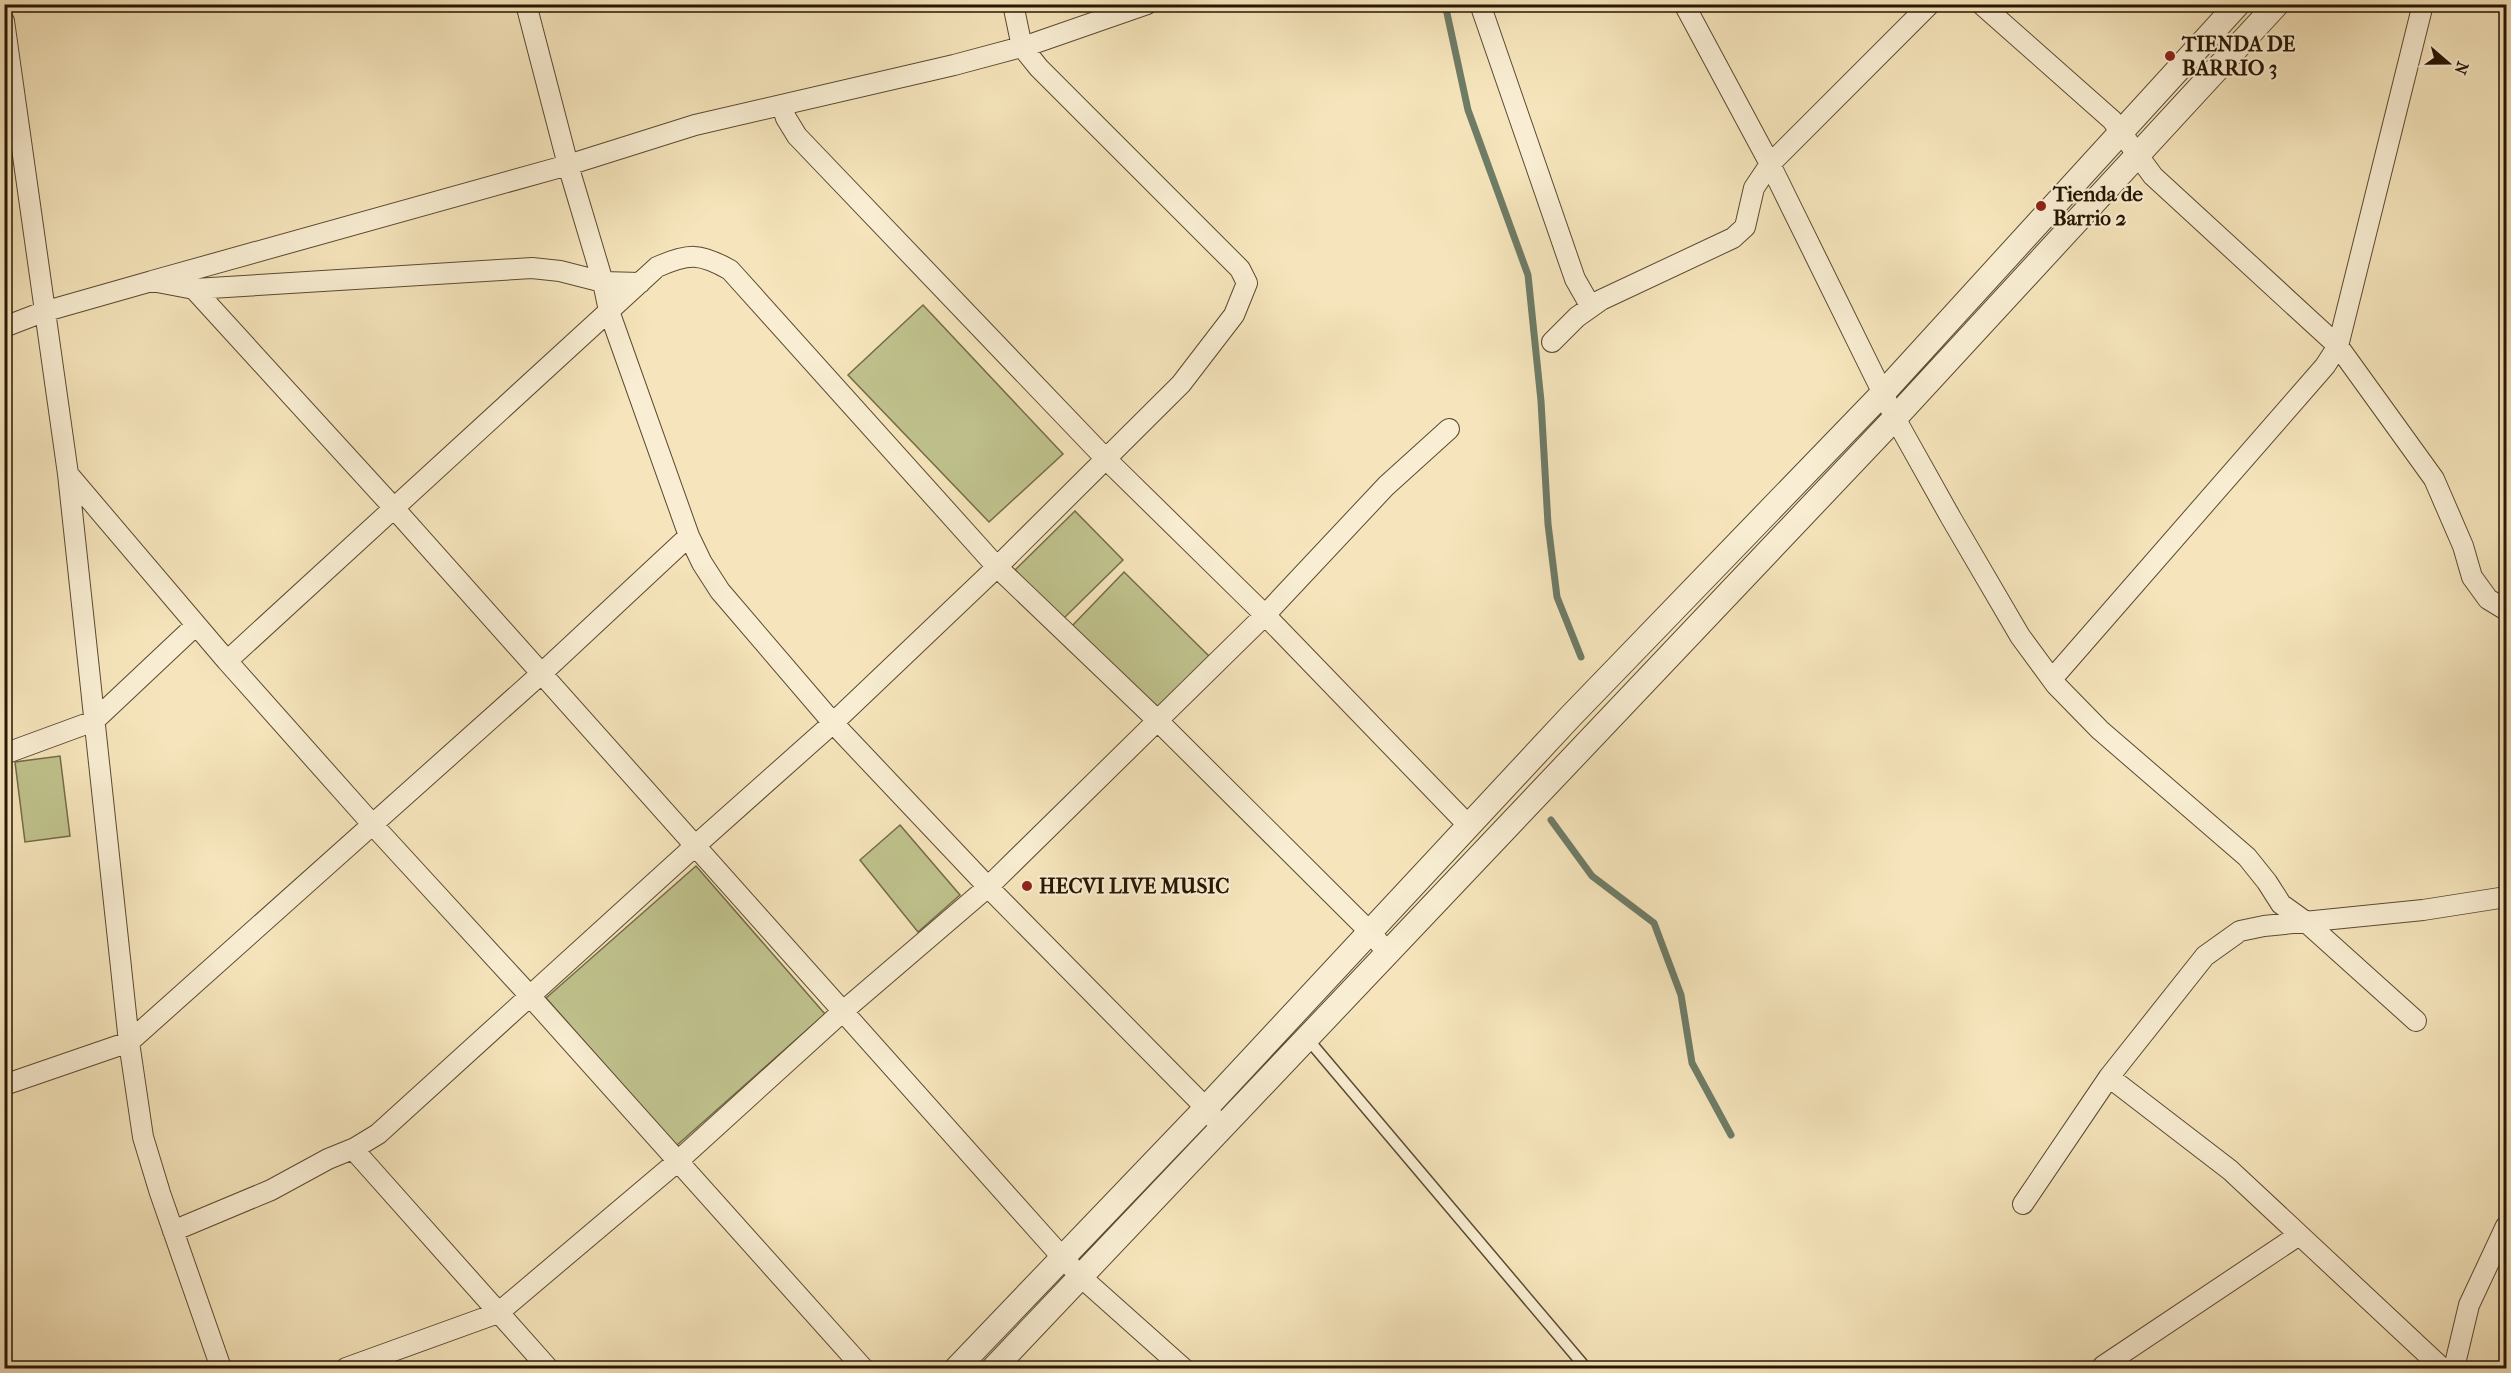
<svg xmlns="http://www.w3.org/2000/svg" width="2511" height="1373" viewBox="0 0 2511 1373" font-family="'IM FELL French Canon',serif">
	<rect width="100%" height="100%" fill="#f6e5bc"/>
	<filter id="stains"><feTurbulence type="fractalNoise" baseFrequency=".00333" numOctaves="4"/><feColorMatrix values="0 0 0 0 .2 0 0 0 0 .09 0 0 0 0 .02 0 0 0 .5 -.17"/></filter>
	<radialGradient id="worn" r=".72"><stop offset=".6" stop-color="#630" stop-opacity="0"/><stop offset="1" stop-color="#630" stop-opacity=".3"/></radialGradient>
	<path fill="#c0c38e" stroke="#746c48" stroke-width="1.5" d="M923,305L1063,454L989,522L848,375Z
		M1075,511L1123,560L1063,619L1015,570Z
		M1124,572L1210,657L1158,711L1072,626Z
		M60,756L70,836L25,842L15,762Z
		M900,825L960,895L918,932L860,860Z
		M696,866L825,1014L676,1146L546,998Z"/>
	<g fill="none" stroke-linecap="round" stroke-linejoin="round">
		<path stroke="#6e7c67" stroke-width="7" d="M1445,4L1468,110L1528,275L1541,401L1548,524L1557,597L1581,657
			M1551,820L1592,876L1654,923L1681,995L1692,1063L1731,1135"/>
		<defs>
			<path id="service" d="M1306,1037L1586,1368"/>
			<path id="minor" d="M526,4L568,165L603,282L609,311L689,536L702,563L720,591L833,723L988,887L1206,1108L1221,1127
				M1480,4L1575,279L1591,307
				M1684,4L1770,164L1895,418L1951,518L2020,636L2056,685L2100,730L2247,857L2267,882L2281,904L2306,922L2416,1021
				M1981,4L2112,120L2153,176L2338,346L2434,479L2463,546L2472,577L2488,599L2506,610
				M4,21L68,474L129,1042L143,1137L160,1193L221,1368
				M782,106L786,118L797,136L1106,459L1265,615L1469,826
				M152,281L568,165L695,125L954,65L1032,44L1147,4
				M194,289L393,507L1062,1257L1081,1277L1183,1368
				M4,327L43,312L152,281L194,289L532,268L560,271L603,282L640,283
				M1552,342L1577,317L1601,300L1733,238L1745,227L1754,188L1770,164L1930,4
				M68,474L227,661L373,825L530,996L863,1368
				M227,661L657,267C689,253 700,253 730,270L997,567L1157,720L1370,932L1387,952
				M2052,679L2325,366L2338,346L2423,4
				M4,754L94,721L196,625
				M2109,1077L2230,1170L2442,1368
				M4,1085L129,1042L542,673L689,536
				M353,1149L548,1368
				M2023,1204L2109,1077L2205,956L2240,931L2264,926L2423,910L2506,897
				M173,1231L271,1190L328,1159L355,1148L378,1134L696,845L833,723L997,567L1181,384L1234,315L1247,283L1240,269L1039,68L1022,47L1013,4
				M2103,1366L2299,1235
				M346,1368L498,1313L678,1161L842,1012L988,887L1265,615L1386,486L1449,429
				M2454,1368L2469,1305L2506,1226"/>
			<path id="tertiary" d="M957,1368L1206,1108L1570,717L1883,393L2238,4
				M994,1368L1895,418L2277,4"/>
		</defs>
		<use href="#service" stroke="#5b4a30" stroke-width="13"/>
		<use href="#minor" stroke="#5b4a30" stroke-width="22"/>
		<use href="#tertiary" stroke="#5b4a30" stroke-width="26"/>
		<use href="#service" stroke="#f9eed3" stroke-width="10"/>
		<use href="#minor" stroke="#f9eed3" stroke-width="20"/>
		<use href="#tertiary" stroke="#f9eed3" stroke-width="24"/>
	</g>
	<g fill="#8f2418" stroke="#f9eed3" stroke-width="2">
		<circle cx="2170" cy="56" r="6"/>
		<circle cx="2041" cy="206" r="6"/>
		<circle cx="1027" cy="886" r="6"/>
	</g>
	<g text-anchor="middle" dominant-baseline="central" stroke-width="4.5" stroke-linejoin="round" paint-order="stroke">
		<g font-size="21" font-weight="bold" fill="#271602" stroke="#f9eed3" text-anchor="start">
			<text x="2182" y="44">TIENDA DE<tspan x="2182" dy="24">BARRIO 3</tspan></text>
			<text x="2053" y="194">Tienda de<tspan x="2053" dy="24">Barrio 2</tspan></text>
			<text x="1039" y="886">HECVI LIVE MUSIC</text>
		</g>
	</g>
	<rect width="2511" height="1373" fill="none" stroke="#f6e5bc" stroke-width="24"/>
	<rect x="6" y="6" width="2499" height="1361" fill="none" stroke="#271602" stroke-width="3"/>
	<rect x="12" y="12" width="2487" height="1349" fill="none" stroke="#271602" stroke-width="1.5"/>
	<g transform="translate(2448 63) rotate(110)" stroke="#f9eed3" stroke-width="4.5" paint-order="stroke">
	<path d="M0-4.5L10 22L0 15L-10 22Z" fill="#271602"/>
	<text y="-9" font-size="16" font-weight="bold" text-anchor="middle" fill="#271602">N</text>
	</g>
	<rect width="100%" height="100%" filter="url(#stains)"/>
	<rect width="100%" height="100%" fill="url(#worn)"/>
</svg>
